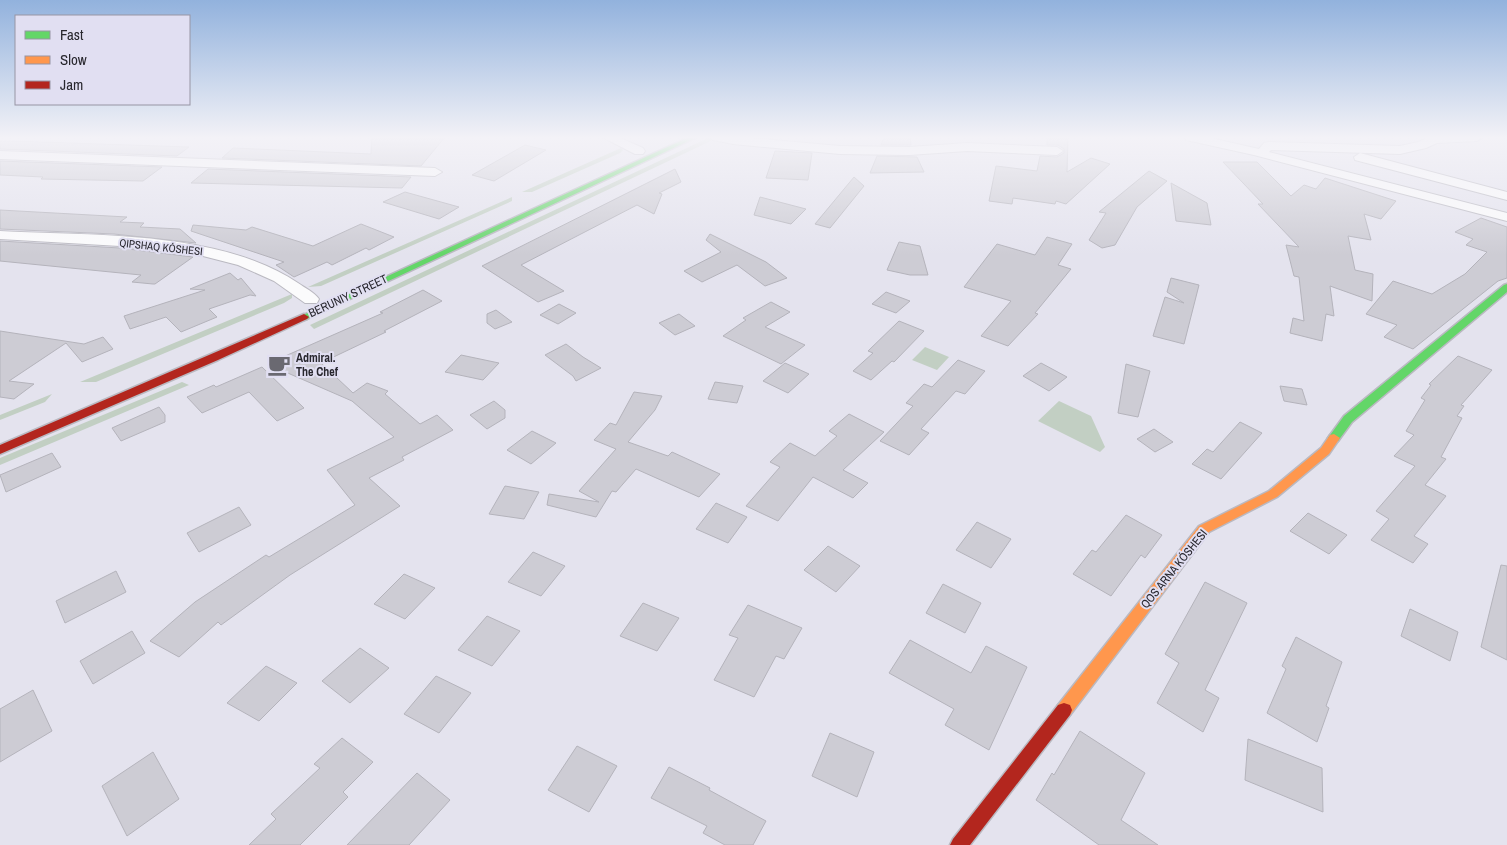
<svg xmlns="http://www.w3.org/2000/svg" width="1507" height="845" viewBox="0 0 1507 845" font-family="'Archivo Narrow',sans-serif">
	<rect width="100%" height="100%" fill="#e4e3ee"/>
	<path fill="#c2cfc3" d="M708,138L715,139L314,329L310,325Z
		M621,148L623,150L620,153L532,192H522Z
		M512,197V201L321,286L308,287Z
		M292,294V298L284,303L96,382H80Z
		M925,347L949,357L937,370L912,360Z
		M182,382L189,385L0,465V458Z
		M52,394L45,402L0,420V415Z
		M1059,401L1091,416L1105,447L1100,452L1038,421Z"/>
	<path fill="#cdccd4" stroke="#b4b3bb" d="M372,137H445L421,166L222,158L233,148L371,154Z
		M884,137H910L911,145H881Z
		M1047,137L1068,138L1067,172L1091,158L1110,164L1066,204L1056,201L1055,204L1013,198L1012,204L989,201L996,166L1037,171L1040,156L1057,157L1064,153V149L1058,145H1047Z
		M0,141H11L189,147L177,156L0,149Z
		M525,145L546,150L494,181L472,175Z
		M775,151L812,153L808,180L766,178Z
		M877,156L917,157L924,172L870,173Z
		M0,161L162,167L143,181L41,179L43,177L0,175Z
		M1223,162H1257L1291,196L1304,185L1316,189L1325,178L1396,201L1381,219L1364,214L1371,240L1348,236L1355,270L1373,274L1372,301L1330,286L1334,316L1326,314L1322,341L1290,333L1293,318L1304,321L1299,277L1294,276L1286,245L1299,247L1258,204H1263Z
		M208,169L411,177L402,188L191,183Z
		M675,169L681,182L659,193L662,194L654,214L637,205L521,265L564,291L538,302L482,266Z
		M1149,171L1167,181L1137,207L1115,245L1102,248L1089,240L1106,213L1099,212Z
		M854,177L864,186L830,228L815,224Z
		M1171,183L1207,203L1211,225L1176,221Z
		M405,192L459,207L439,219L383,202Z
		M760,197L806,209L791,224L754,215Z
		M0,210L127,217L120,222L144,223L140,227L180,229L196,243L114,234L0,229Z
		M1481,218L1507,227V278L1498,281L1413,349L1384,337L1397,325L1366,314L1393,281L1432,294L1465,274L1487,252L1466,245L1473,239L1455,232Z
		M361,224L394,237L369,250L366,248L332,265L327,262L294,277L276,265L284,262L191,231L193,225L246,230L252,227L313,246Z
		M710,234L766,262L787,278L765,286L737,265L702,282L684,271L721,252L706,240Z
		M1047,237L1072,244L1058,265L1071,269L1035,313L1038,314L1008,346L981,336L1011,301L964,287L997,244L1035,255Z
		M0,241L120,248L193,257L155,284H153L132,282L141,275L0,261Z
		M899,242L920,246L928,275H910L887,270Z
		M230,273L238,280L241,278L256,296L250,295L209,309L217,317L181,332L166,317L130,329L124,316L205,290L190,289Z
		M1171,278L1199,285L1184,344L1153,336L1165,297L1184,303L1167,292Z
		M423,290L442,301L384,331L386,332L321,363L353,393L367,383L388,391L385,394L420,424L437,415L453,430L402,457L404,460L369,478L400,506L290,575L221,625L218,622L179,657L150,641L195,602L266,555L269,557L355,505L327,470L394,437L352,401L267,364L383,313L380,312Z
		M886,292L910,301L896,313L872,304Z
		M771,302L790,312L765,327L805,345L781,364L723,336L746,320L743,318Z
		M559,304L576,313L558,324L540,315Z
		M496,310L512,322L495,329L487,323V314Z
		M679,314L695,326L675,335L659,323Z
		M899,321L924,331L894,362L892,361L871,380L853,371L873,353L868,351Z
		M0,331L84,344L103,337L113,349L82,362L66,343L9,381L34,384L14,399L0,397Z
		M566,344L583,357L601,368L576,381L573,376L545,355Z
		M461,355L499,363L483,380L445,372Z
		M1458,356L1492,370L1461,405L1464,406L1457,416L1462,418L1441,457L1446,459L1425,485L1446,496L1414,536L1428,544L1413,563L1371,540L1389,519L1376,511L1415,466L1394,456L1414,435L1406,431L1425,400L1421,398L1431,385L1429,384Z
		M958,360L985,371L965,394L956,391L921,429L929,433L909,455L880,441L913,406L906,403L924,384L932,387Z
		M785,363L809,374L788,393L763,381Z
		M1041,363L1067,377L1049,391L1023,376Z
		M1126,364L1150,371L1138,417L1118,413Z
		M262,367L304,408L277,421L249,392L202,413L187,397L214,385L216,387Z
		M715,382L743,386L737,403L708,399Z
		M1280,386L1302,389L1307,405L1284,401Z
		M634,392L662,396L655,410L628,442L668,456L672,452L720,474L699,497L636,469L616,492L612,491L596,517L547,505L549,494L599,502L579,491L616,449L594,440L610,423L616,425Z
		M494,401L505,410V418L487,429L470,415Z
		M159,407L165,415V422L121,441L112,428Z
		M849,414L884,432L843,470L868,483L853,498L813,477L778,521L746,506L780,467L770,462L790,443L815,456L837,436L829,431Z
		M1240,422L1262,433L1221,479L1192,464L1207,449L1213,452Z
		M1154,429L1173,442L1155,452L1137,439Z
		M532,431L556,443L531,464L507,450Z
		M52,453L61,467L6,492L0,475Z
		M505,486L539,492L524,519L489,514Z
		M716,503L747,517L728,543L696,529Z
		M239,507L251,525L199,552L187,533Z
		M1308,513L1347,535L1329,554L1290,531Z
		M1126,515L1162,535L1145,558L1141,555L1111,596L1073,574L1092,550L1096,552Z
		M977,522L1011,539L991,568L956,550Z
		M828,546L860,566L836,592L804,570Z
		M533,552L565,566L541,596L508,582Z
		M1501,565L1507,566V660L1481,647Z
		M116,571L126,592L65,623L56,601Z
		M404,574L435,588L405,619L374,604Z
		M1205,582L1247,603L1205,690L1219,698L1203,732L1157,703L1179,663L1165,654Z
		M943,584L981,603L965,633L926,613Z
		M643,603L679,618L657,651L620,636Z
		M748,605L802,628L784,659L776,656L754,697L714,680L738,638L729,635Z
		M1410,609L1458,632L1450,661L1401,636Z
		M487,616L520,631L492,666L458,650Z
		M132,631L145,653L93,684L80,661Z
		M1296,637L1342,662L1326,706L1329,708L1317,742L1267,713L1286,669L1282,666Z
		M910,640L971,673L986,646L1027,667L989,750L945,725L954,709L889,673Z
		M360,648L389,668L350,703L322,681Z
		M266,666L297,683L259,721L227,703Z
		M436,676L471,693L439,733L404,714Z
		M33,690L52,731L0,762V709Z
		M1080,731L1145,773L1121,820L1158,845H1099L1036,800L1052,773L1054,775Z
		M830,733L874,752L857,797L812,776Z
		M342,738L373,762L343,792L348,797L300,845H249L276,819L271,814L320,768L314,764Z
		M1248,739L1322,768L1323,812L1245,780Z
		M577,746L617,766L589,812L548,790Z
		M153,752L179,799L127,836L102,786Z
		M669,767L710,788L709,790L766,821L753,845H725L703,833L707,826L651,798Z
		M417,773L450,800L409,845H347Z"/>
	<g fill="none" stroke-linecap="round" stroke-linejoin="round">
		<defs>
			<path id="street" d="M602,137H618L643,148L645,151L643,154H635Z
				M711,137H739L840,146L909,147L967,143L1057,147L1063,151L1057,155L967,151L909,155L840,154L733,144L713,140Z
				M1184,137H1206L1259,149L1264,143L1268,142L1400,146L1418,142L1430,137H1483L1477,141L1437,143L1426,148L1400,154L1271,150L1269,152L1507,213V221L1254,155L1186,140Z
				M0,151L435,168L442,172L435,176L0,159Z
				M1360,153L1507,192V200L1355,160L1354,157Z
				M0,231C93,236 219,230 298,283C305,288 314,292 319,299L317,303H305L274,281L238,265L203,256L120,246L0,239Z"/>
			<path id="fast" d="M689,137H697L307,319L304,320L299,317Z
				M1507,284V292L1352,422L1338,441H1330L1328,438L1344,416L1504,285Z"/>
			<path id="slow" d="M1334,434L1340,438L1329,454L1277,497L1209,532L1070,715L1064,717L1058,715L1056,710L1058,705L1199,526L1269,491L1321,448L1330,435Z"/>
			<path id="jam" d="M304,314L309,317L307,319L218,360L0,454V445Z
				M1064,703L1070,705L1072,710L1070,715L970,845H950L953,839L1058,705Z"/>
		</defs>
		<use href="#street" stroke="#bab9c1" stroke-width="2"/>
		<use href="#fast" stroke="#bab9c1" stroke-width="3"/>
		<use href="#slow" stroke="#bab9c1" stroke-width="3"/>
		<use href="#jam" stroke="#bab9c1" stroke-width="3"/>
		<use href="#street" fill="#fbfbfc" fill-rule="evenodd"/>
		<use href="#fast" fill="#63d668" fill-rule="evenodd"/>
		<use href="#slow" fill="#ff974d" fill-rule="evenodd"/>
		<use href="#jam" fill="#b3261e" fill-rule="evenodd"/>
	</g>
	<linearGradient id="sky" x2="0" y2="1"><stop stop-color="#92b2dd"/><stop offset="0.54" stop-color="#f3f2f7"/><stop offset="1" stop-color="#f3f2f7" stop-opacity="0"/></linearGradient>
	<rect width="1507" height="255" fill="url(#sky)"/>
	<defs>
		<symbol id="cafe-bare" viewBox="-9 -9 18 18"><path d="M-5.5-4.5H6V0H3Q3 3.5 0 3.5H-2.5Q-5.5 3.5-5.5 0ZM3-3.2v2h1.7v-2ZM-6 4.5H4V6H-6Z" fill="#6a6971" stroke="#e1dff2" stroke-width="2.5" paint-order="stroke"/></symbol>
	</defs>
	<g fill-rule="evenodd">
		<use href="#cafe-bare" x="263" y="349" width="32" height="32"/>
	</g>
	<g text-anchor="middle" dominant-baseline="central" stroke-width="4" stroke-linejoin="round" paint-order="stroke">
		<g font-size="11" fill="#28272e" stroke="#e1dff2">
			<text transform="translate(161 247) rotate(6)">QIPSHAQ KÓSHESI</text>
		</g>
		<g font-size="12" fill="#28272e" stroke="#e1dff2">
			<text transform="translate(348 296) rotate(-25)">BERUNIY STREET</text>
			<text transform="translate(1174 569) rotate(-51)">QOS ARNA KÓSHESI</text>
		</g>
		<g font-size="12" font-weight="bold" fill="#28272e" stroke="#e1dff2" text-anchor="start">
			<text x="296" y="358">Admiral.<tspan x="296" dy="14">The Chef</tspan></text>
		</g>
	</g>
	<rect x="15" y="15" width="175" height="90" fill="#e1dff2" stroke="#9795a4"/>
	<rect x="25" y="31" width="25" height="8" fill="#63d668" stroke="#9795a4"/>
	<text x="60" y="40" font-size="15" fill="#28272e">Fast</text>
	<rect x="25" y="56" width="25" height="8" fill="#ff974d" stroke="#9795a4"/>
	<text x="60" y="65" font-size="15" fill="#28272e">Slow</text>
	<rect x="25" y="81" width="25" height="8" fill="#b3261e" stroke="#9795a4"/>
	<text x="60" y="90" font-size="15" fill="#28272e">Jam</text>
</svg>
